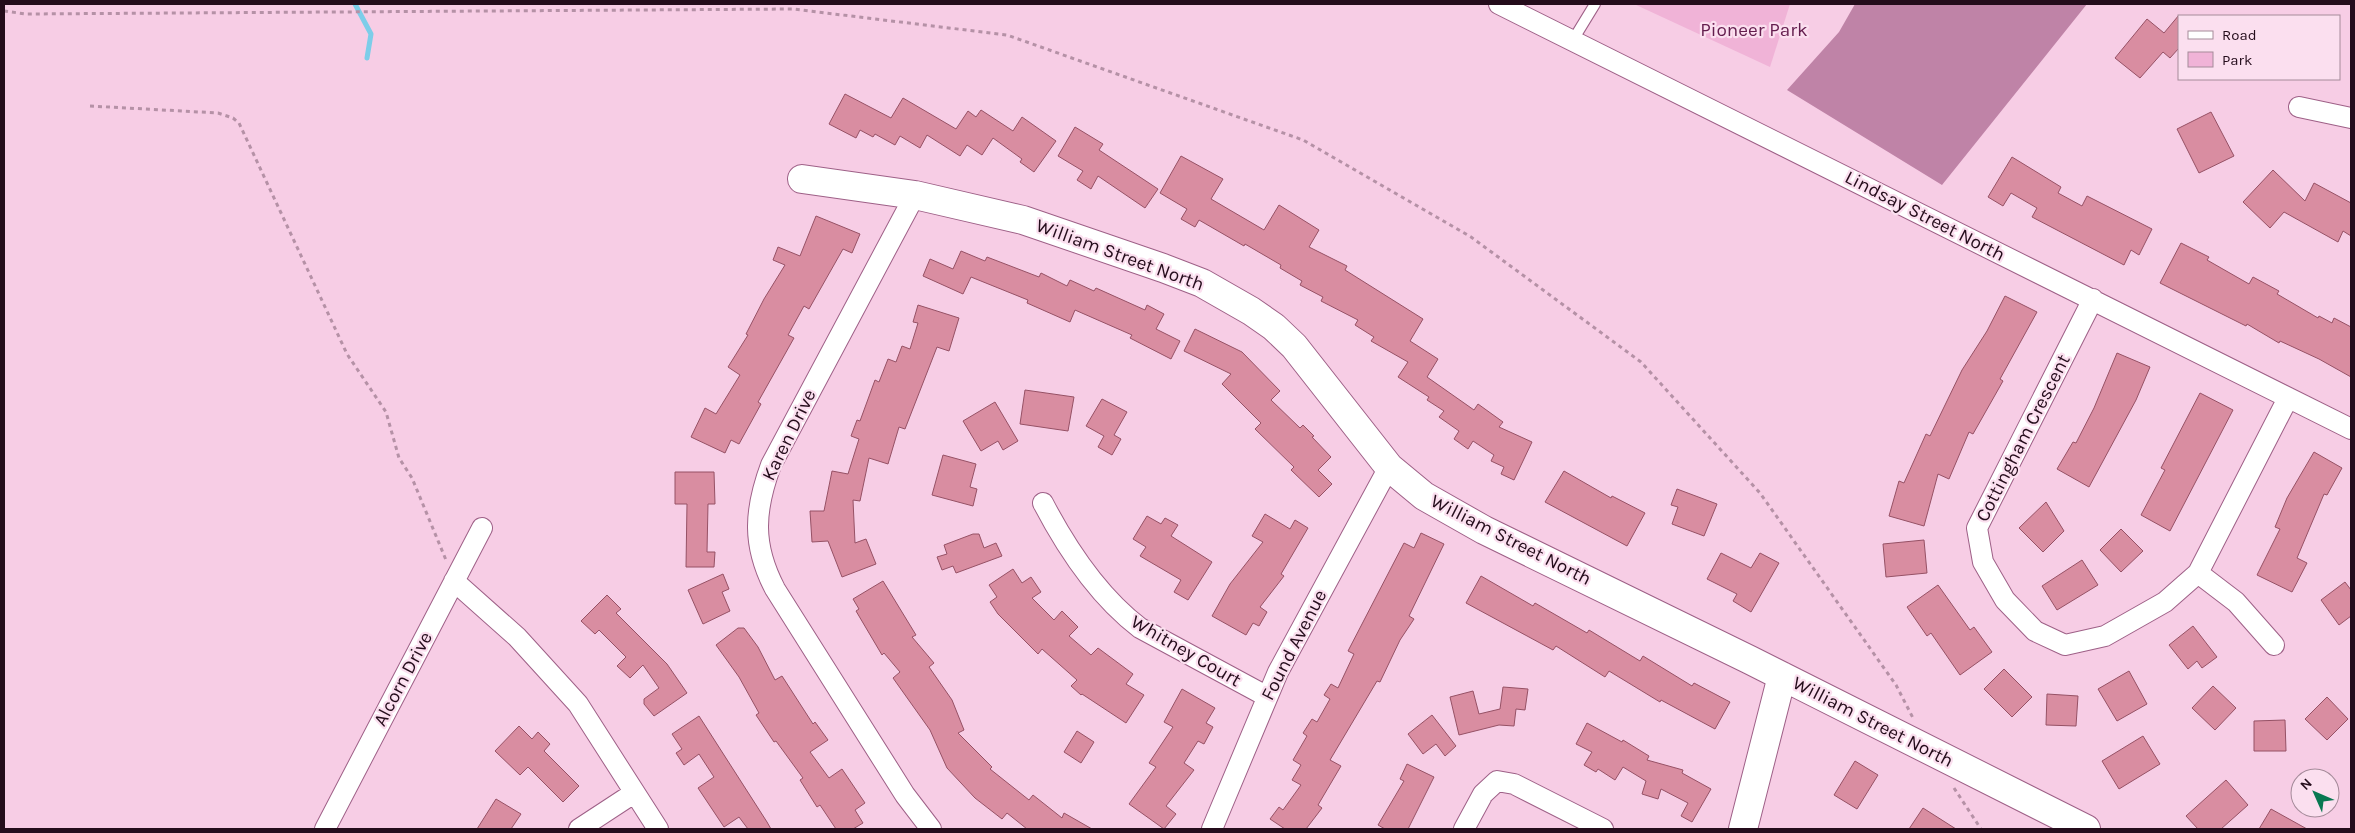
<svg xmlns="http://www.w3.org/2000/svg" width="2355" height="833" viewBox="0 0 2355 833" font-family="Karla,sans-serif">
	<rect width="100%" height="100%" fill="#f7cde5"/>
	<path fill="#f0b3d7" d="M1634,4H1790L1770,67Z"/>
	<path fill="#bf83a7" d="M1855,4H2087L1942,185L1787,90L1839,32Z"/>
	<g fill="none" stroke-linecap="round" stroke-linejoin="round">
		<path stroke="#7dcde9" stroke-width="5" d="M355,4L371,34L367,58"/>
	</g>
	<path fill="#d98da1" stroke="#965165" d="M2179,15V48L2170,58L2163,52L2140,78L2115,58L2147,19L2164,33Z
		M845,94L891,118L903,98L956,129L968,111L976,117L981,110L1013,131L1022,117L1056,141L1034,172L1020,162L1022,159L993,138L982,155L967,145L960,156L927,135L920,148L900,136L895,145L875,134L873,137L860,130L856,138L829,124Z
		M2211,112L2234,156L2199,173L2177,129Z
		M1075,127L1103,144L1099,150L1158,189L1145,208L1098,176L1091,189L1077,180L1083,171L1058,156Z
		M1181,156L1223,179L1211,199L1264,230L1279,205L1319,230L1309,247L1347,266L1345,270L1423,319L1410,341L1438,359L1427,377L1474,410L1478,404L1503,422L1499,427L1532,442L1514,480L1501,474L1504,467L1491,461L1494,455L1473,441L1468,449L1454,439L1459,431L1439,417L1444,411L1427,400L1429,397L1398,377L1408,362L1371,341L1374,337L1355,325L1358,320L1321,301L1323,297L1300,285L1302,281L1280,268L1281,265L1245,244L1244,246L1199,220L1195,227L1181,219L1187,209L1160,193Z
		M2012,157L2061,187L2058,193L2082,206L2087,196L2152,229L2139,255L2131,250L2124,265L2032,217L2037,208L2011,193L2003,206L1988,197Z
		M2273,170L2305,201L2314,183L2351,203V236L2343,231L2338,242L2284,212L2270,228L2243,202Z
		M816,216L860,234L852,253L843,249L809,309L804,306L788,335L794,338L758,402L761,404L739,444L731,440L725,453L691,437L705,408L716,414L740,375L728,367L748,335L746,334L764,299L785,265L773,260L778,247L800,256Z
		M2181,243L2209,257L2207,260L2249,284L2253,277L2279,291L2277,294L2318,318L2319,316L2332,323L2334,318L2351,327V377L2319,359L2280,341L2279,343L2247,324L2246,326L2160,283Z
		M961,251L985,261L987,257L1039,277L1041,273L1067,286L1070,280L1094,291L1096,288L1145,310L1147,305L1164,314L1156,329L1180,341L1171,359L1130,338L1132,335L1075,310L1070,322L1027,303L1028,300L971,277L963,294L923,276L930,259L953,269Z
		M2005,296L2037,312L2000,379L2003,381L1973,434L1969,432L1949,479L1938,474L1924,526L1889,516L1899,481L1904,483L1926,434L1930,436L1962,370L1987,331Z
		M918,305L959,318L949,351L937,347L905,429L899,427L888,464L869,458L860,501L853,500L855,543L866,539L876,564L842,577L828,541L812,542L810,511H824L832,471L848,474L859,439L851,436L857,420L860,421L875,380L879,382L888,359L896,362L902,346L910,349L918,323L913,322Z
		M1195,329L1242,352L1280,391L1271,400L1300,428L1303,425L1314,436L1312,437L1331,457L1318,470L1332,484L1319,497L1291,470L1294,467L1255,429L1261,423L1222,384L1231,374L1184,351Z
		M2117,353L2150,367L2136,400L2089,487L2057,469L2073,442L2076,443L2094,408Z
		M1025,390L1074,397L1068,431L1020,424Z
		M2200,393L2233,410L2170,531L2141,515L2165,470L2161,468Z
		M1102,399L1127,412L1114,435L1121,439L1112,455L1098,447L1104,436L1086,426Z
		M995,402L1018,441L1003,450L998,441L981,451L963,421Z
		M2314,452L2342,468L2327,495L2324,494L2297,558L2307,563L2292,592L2257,575L2280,529L2275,527L2287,498Z
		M943,455L976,464L970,487L977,489L973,506L932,495Z
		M1564,471L1611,498L1612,496L1645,513L1627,546L1545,502Z
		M675,472H714L715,504H708L707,552H715L714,567H686L687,504H675Z
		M1677,489L1717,504L1704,536L1672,524L1678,507L1671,505Z
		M2046,502L2064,531L2043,552L2019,528Z
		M1265,514L1290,529L1295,520L1308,528L1281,574L1284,576L1260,607L1267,612L1259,626L1253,623L1246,635L1212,616L1230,584L1263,542L1252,536Z
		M1147,516L1161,524L1165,518L1178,525L1171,536L1212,562L1188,600L1174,592L1181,580L1140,556L1146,547L1133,539Z
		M2121,529L2143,551L2121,572L2100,550Z
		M1421,533L1444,544L1409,616L1414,619L1400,640L1380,682L1377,681L1330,760L1341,766L1318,805L1322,808L1306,829H1285L1270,819L1279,807L1283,810L1301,785L1292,780L1301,765L1293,760L1307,736L1303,733L1312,719L1317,722L1330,699L1324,695L1331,684L1338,688L1354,654L1348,651L1404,543L1414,548Z
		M973,534H979L984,548L996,543L1002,556L956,573L953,566L942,570L937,557L947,554L944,545Z
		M1924,540L1927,573L1886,577L1883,544Z
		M1721,553L1751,568L1760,553L1779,563L1751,612L1733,601L1737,594L1707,579Z
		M2082,560L2098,585L2057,610L2042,586Z
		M1013,569L1022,583L1031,577L1041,592L1032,598L1054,620L1062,611L1078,627L1069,636L1091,655L1098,648L1133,674L1126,684L1144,695L1126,723L1082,694L1081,695L1071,686L1077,680L1042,649L1038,654L998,614L990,602L997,597L989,585Z
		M723,574L729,589L722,592L730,611L703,624L688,590Z
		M1481,576L1533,606L1535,603L1587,633L1589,630L1640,661L1643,656L1692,686L1694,683L1730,702L1715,729L1661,700L1660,702L1609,671L1605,677L1556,646L1553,650L1466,603Z
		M883,581L916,635L912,637L934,663L929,667L952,700L964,730L958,733L992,767L990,769L1029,800L1033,795L1062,818L1064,813L1092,829H1027L1007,813L1002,819L975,798L947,768L930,730L893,678L900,672L884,653L882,655L856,611L859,609L853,599Z
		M2345,582L2351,590V616L2339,625L2321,600Z
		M1938,585L1970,630L1974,627L1992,652L1960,675L1931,633L1927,636L1907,607Z
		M607,595L621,609L616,613L667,664L687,693L654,716L644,704V699L659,688L643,665L630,678L617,666L626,657L599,630L595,634L581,621Z
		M2193,626L2217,657L2202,668L2197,661L2188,669L2169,645Z
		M738,628H744L758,647L775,680L782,676L813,724L815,722L828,740L810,752L829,778L842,769L865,803L855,810L863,823L853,829H836L820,805L817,807L800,780L803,778L776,741L774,742L756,715L759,713L739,677L716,645Z
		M2004,669L2032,697L2012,717L1984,689Z
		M2129,671L2147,704L2117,721L2098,689Z
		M2213,686L2236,708L2215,730L2192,708Z
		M1503,687L1528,689L1525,710L1516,709L1514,726L1499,725L1459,735L1450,697L1473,691L1479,714L1500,709Z
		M1182,689L1215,708L1206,723L1213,727L1204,744L1198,741L1184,763L1194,770L1166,806L1176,814L1164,829L1129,804L1156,767L1149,763L1173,727L1164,722Z
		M2047,694L2078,696L2076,726L2046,725Z
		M2327,697L2348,719L2327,740L2305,719Z
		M1432,715L1456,746L1445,756L1436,744L1423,754L1408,734Z
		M699,716L767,822L771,829H748L739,817L724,827L698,788L714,777L699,754L684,765L676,753L682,749L672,734Z
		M2285,720L2286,751H2254V721Z
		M1587,723L1622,742L1623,740L1649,756L1647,760L1683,770L1682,773L1711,789L1692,822L1681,816L1688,803L1661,789L1658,799L1642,794L1646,781L1623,767L1615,780L1598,769L1596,772L1584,765L1592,752L1576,744Z
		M519,726L532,739L538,732L550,744L544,751L579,786L563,802L528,767L520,775L495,751Z
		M1077,731L1094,742L1081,763L1064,752Z
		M2143,736L2160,764L2119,789L2102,761Z
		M1855,761L1878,775L1857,809L1834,795Z
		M1407,764L1434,777L1408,829H1385L1378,825L1404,781L1400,779Z
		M2226,780L2248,805L2221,829H2198L2186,816Z
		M496,799L521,814L511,829H477Z
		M1923,808L1956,829H1909Z
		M2271,809L2307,829H2259Z"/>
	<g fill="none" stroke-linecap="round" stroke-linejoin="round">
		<defs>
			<path id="lane" d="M1573,40L1595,4"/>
			<path id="street" d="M1499,4L2351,429
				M2299,107L2351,118
				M915,195L771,465C754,511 752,545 775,589L905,795L931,829
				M2093,299L1977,528L1983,562L2005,600L2035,631L2065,645L2105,636L2165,602L2198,573L2288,398
				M1043,503C1067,549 1098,596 1140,628L1266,696
				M2198,573L2236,602L2274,645
				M454,581L517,637L578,704L658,829
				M325,829L482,528
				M579,829L634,793
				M1212,829L1278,672L1389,467
				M1464,829L1483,794L1497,781L1514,784L1603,829"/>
			<path id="secondary" d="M802,179L915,195L1023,220L1163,268L1202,283L1251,311L1274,327L1294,346L1389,467L1424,496L1484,530L1750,660L2086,829
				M1743,829L1782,676"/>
		</defs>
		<use href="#lane" stroke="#9e6087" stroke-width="12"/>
		<use href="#street" stroke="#9e6087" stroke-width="22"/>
		<use href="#secondary" stroke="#9e6087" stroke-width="30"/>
		<path stroke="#b591a6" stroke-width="3" stroke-dasharray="4 4" stroke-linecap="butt" d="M4,11L26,14L793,9L1007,35L1303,140L1471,237L1641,362L1760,493L1896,685L1913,718
			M90,106L218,113L233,118L239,123L347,354L386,412L399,458L412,478L446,560
			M1954,788L1981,829"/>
		<use href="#lane" stroke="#fff" stroke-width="10"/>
		<use href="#street" stroke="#fff" stroke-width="20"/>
		<use href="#secondary" stroke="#fff" stroke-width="28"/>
	</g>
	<g text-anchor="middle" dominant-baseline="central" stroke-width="4.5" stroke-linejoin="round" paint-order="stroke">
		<g font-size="19" fill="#641d4e" stroke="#fbdfef">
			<text x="1754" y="30">Pioneer Park</text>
		</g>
		<g font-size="19" fill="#240c1b" stroke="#fbdfef">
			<text transform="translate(1925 216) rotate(27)">Lindsay Street North</text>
			<text transform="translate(1120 255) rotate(20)">William Street North</text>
			<text transform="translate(789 435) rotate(-64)">Karen Drive</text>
			<text transform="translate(2023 438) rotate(-63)">Cottingham Crescent</text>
			<text transform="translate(1511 540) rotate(27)">William Street North</text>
			<text transform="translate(1294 645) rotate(-63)">Found Avenue</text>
			<text transform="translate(1186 651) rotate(30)">Whitney Court</text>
			<text transform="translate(403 679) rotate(-62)">Alcorn Drive</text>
			<text transform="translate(1873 722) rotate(27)">William Street North</text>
		</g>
	</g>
	<rect width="2355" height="833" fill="none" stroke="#240c1b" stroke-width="10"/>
	<rect x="2178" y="15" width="162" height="65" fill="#fbdfef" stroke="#a58b9a"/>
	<rect x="2188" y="31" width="25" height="8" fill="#ffffff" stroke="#a58b9a"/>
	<text x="2222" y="40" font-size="15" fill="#240c1b">Road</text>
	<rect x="2188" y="52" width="25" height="15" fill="#f0b3d7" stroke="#a58b9a"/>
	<text x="2222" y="65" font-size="15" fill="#240c1b">Park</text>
	<g transform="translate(2315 793) rotate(315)"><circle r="24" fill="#fbdfef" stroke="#a58b9a"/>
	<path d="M0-4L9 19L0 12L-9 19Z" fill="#087852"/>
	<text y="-8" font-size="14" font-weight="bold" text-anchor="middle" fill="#240c1b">N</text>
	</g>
</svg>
